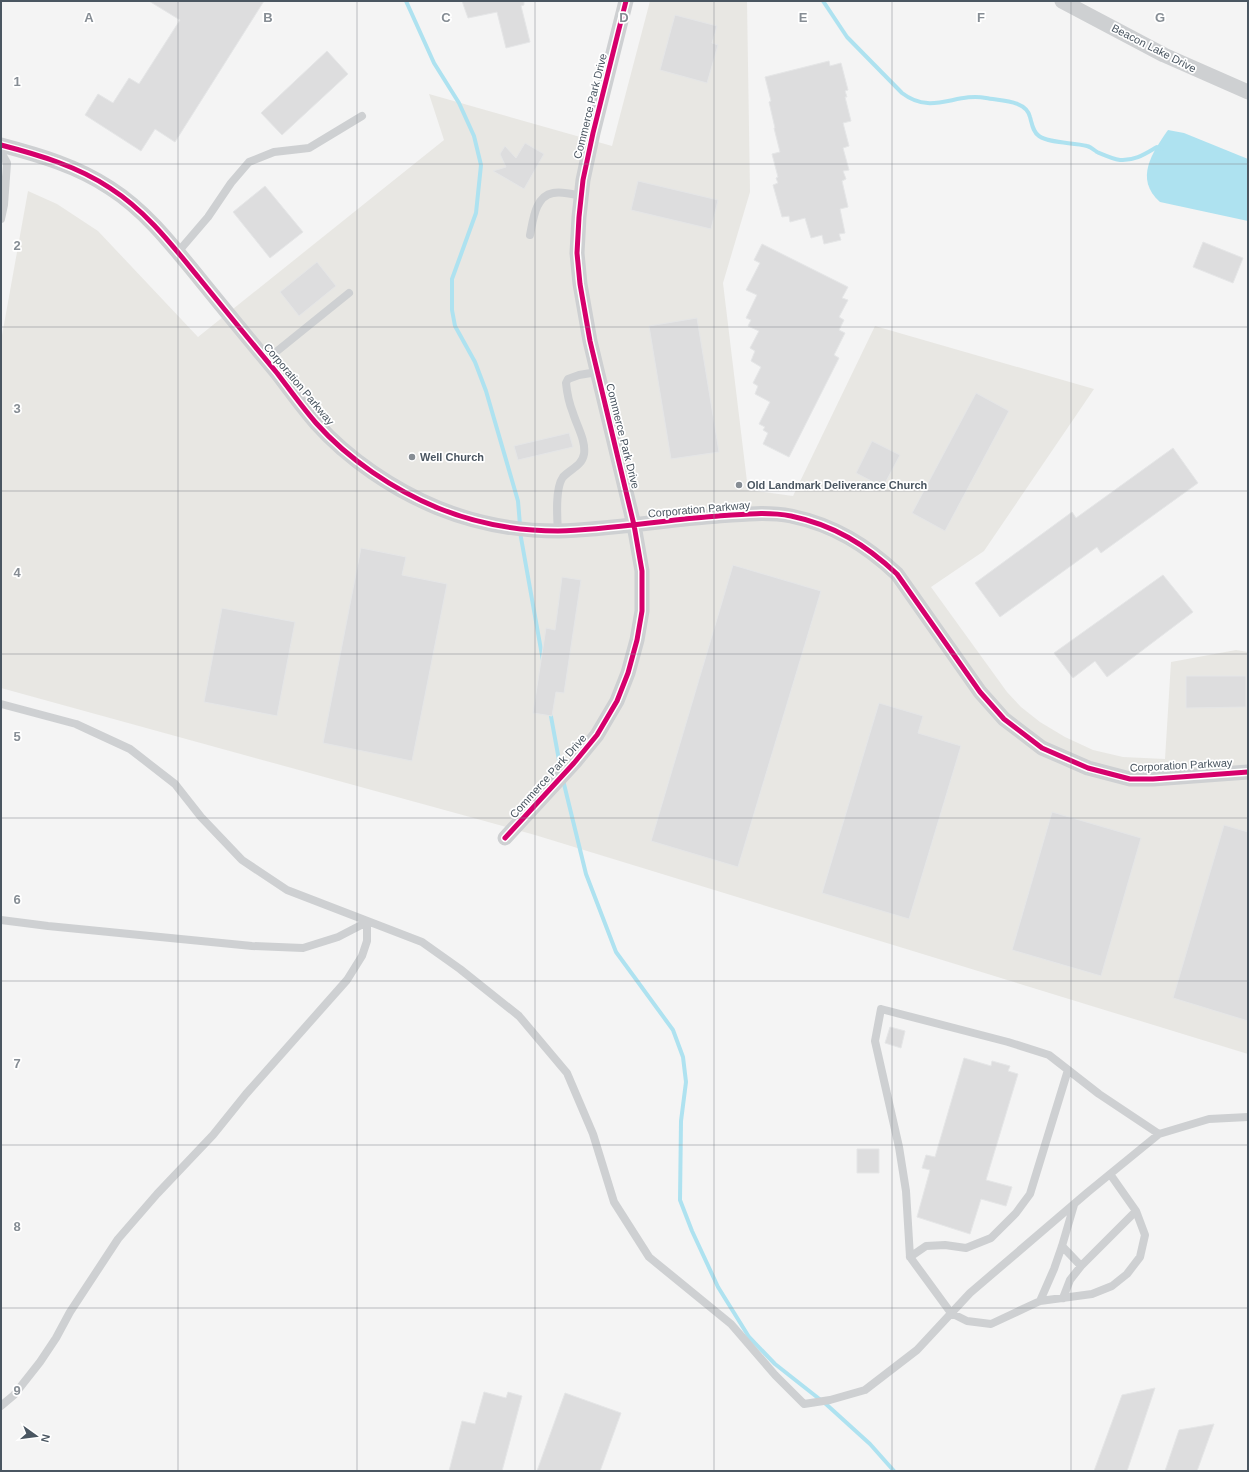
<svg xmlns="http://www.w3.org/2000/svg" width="1249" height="1472" viewBox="0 0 1249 1472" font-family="Helvetica,sans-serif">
	<rect width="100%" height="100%" fill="#f4f4f4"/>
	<path fill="#e8e7e3" d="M650,1H747L750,192L723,283L748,490L793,496L875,326L1094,389L984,551L931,587L1007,692L1021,707L1040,722L1065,737L1093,750L1123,757L1165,759L1171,662L1236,650L1248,652V1054L535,835L1,688V341L28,191L57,204L98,231L198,337L444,140L429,94L612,146Z"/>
	<path fill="#aee2f0" d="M1168,130L1184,133L1248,159V221L1160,202C1134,179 1152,153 1168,130Z"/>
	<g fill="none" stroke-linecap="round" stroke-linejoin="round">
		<path stroke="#aee2f0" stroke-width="4" d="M406,1L434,63L459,103L474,136L481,165L476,213L452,279V310L455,326L475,362L486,391L518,501L520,525
			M823,1L847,37L902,93C932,116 955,92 986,98C1001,101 1026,100 1030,117C1032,124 1033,132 1039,136C1051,144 1073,142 1087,146C1091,147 1094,150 1097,152C1104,155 1113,159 1120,160C1135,161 1145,154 1157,147L1162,149
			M520,532L543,661
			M550,711L561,771
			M563,780L586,874L616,952L673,1030L683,1057L686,1082L681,1121L680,1200L692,1231L718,1287L749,1337L775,1364L827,1405L870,1444L894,1471"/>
	</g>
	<path fill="#ddddde" stroke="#e5e6e7" d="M149,1H264L175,142L155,129L141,151L85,115L98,94L113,103L129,78L139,84L180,20Z
		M462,1H524V5L521,6L530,42L506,48L497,12L468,18Z
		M675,15L717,26L712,43L718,45L707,83L660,70Z
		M327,51L348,74L282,135L261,113Z
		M829,61L830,66L841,63L848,90L845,91L847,97H845L851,121L843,123L849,146L843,148L849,170L843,171L846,179L842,181L848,207L840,209L845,233L839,234L841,240L824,244L822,235L811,238L805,218L790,222L789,216L782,217L773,185L778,183L776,178L778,177L772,154L780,152L774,128H775L769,102L771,101L765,77Z
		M525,143L544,154L524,189L493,171L506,167L500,154L505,146L516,158Z
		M638,181L718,200L711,229L631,210Z
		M265,186L303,232L270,258L233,212Z
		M1203,242L1243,258L1233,283L1193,267Z
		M762,244L848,287L842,298L848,300L839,317L844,320L839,330L845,333L834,355L839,358L789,457L763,444L768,433L763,430L765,427L759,424L770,402L755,394L758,386L753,383L761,367L751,361L755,351L750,348L759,331L748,326L751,320L746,318L757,295L746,290L760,263L754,260Z
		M317,262L336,286L299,316L280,292Z
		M697,318L719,452L671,459L649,326Z
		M976,393L1009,411L945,531L912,513Z
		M569,433L573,447L518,460L514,446Z
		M872,441L900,455L883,487L856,473Z
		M1173,448L1198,483L1101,553L1097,547L1000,617L975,583L1072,512L1076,518Z
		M361,548L406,557L402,575L447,584L412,761L323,743Z
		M733,565L821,591L738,867L651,841Z
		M1163,575L1193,612L1107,677L1095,661L1073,678L1054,653Z
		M562,577L581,580L564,693L556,692L552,716L533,713L546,628L555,630Z
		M222,608L295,622L277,716L204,702Z
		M1186,676H1246V707L1186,708Z
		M879,703L923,716L918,733L961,746L909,919L822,893Z
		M1052,812L1141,838L1101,976L1012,950Z
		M1224,825L1248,832V1021L1173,998Z
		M890,1027L905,1031L901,1048L885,1043Z
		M964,1058L991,1066L992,1061L1010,1066L1008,1071L1018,1074L986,1180L1012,1187L1006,1206L981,1199L970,1234L917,1217L930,1170L922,1168L926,1155L935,1157Z
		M857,1149H879V1173H857Z
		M1155,1388L1127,1471H1094L1122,1395Z
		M484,1392L506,1398L508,1392L522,1396L502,1471H449L462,1421L475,1424Z
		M565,1393L621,1413L600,1471H537Z
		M1214,1424L1197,1471H1165L1179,1430Z"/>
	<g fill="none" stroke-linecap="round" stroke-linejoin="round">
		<path stroke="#ced0d2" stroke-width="8" d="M1,152L7,163L4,205L1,219
			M530,235C533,221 535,196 553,193C562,191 572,194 581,196
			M178,252L208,217L231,183L249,162L274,152L309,148L362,116
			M266,360L349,293
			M558,531C557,517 555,488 563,477C570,469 582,466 584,454C586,441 577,426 573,413C569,403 567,393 566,383L568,379L579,375L597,372
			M1,704L76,724L130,749L175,784L201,817L242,860L287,890L422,942L460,969L519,1016L567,1073L593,1134L614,1202L649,1257L731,1324L775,1375L804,1404L830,1400L865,1390L917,1350L970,1293L1088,1192L1159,1134L1209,1119L1248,1117
			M1,920L48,926L252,946L303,948L338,937L367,922V941L362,956L347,980L246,1094L213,1135L157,1194L118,1239L70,1312L56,1338L40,1362L14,1395L1,1406
			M1068,1070L1030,1194L1016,1213L991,1238L966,1248L945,1245L926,1246L910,1257L951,1313L967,1321L991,1324L1040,1301L1092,1294L1112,1286L1127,1274L1140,1257L1145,1235L1136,1211L1110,1174
			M1062,1246L1081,1266
			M910,1257L906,1191L899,1147L875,1041L881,1009L1008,1042L1049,1055L1099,1094L1159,1134
			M1063,1298L1070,1280L1081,1266L1136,1211
			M1040,1301L1054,1269L1062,1246L1074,1205"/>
		<path stroke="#ced0d2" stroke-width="15" d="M1062,1L1164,55L1248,92
			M1,145C39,155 77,166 110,188C146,211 172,245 199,278C225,310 251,342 277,373C290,390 302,407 316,423C348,459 394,490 438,508C475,523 517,531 558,531C607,530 657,521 706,517C734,515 764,511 791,516C834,525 866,545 897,574L980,692L1004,719L1042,748L1088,768L1130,779H1153L1248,772
			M505,838L574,763L597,735L617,701L628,673L637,640L642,611V571L634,525L590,341L580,284L577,253L579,217L583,180L593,133L626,1"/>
		<defs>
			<path id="cycleway" d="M1,145C39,155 77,166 110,188C146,211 172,245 199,278C225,310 251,342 277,373C290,390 302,407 316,423C348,459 394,490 438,508C475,523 517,531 558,531C607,530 657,521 706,517C734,515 764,511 791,516C834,525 866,545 897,574L980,692L1004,719L1042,748L1088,768L1130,779H1153L1248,772
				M505,838L574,763L597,735L617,701L628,673L637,640L642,611V571L634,525L590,341L580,284L577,253L579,217L583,180L593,133L626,1"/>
		</defs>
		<use href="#cycleway" stroke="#fff" stroke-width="8"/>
		<use href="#cycleway" stroke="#d6006c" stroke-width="5"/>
	</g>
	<path fill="none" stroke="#868d94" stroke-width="1" stroke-opacity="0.55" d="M178,1V1471M357,1V1471M535,1V1471M714,1V1471M892,1V1471M1071,1V1471M1,164H1248M1,327H1248M1,491H1248M1,654H1248M1,818H1248M1,981H1248M1,1145H1248M1,1308H1248"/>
	<g fill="#868d94" stroke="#fff" stroke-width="1.5">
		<circle cx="412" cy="457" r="4"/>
		<circle cx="739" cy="485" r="4"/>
	</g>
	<g text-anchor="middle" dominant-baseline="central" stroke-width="3.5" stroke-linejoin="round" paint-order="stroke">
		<g font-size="11" fill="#4a5661" stroke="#fff">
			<text transform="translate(1154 48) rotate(27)">Beacon Lake Drive</text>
			<text transform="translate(590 106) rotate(-76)">Commerce Park Drive</text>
			<text transform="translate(299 384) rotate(50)">Corporation Parkway</text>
			<text transform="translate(623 436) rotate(76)">Commerce Park Drive</text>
			<text transform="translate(699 509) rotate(-5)">Corporation Parkway</text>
			<text transform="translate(1181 765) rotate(-3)">Corporation Parkway</text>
			<text transform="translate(548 776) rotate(-48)">Commerce Park Drive</text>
		</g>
		<g font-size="11" font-weight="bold" fill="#4a5661" stroke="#fff" text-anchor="start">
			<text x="420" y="457">Well Church</text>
			<text x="747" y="485">Old Landmark Deliverance Church</text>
		</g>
	</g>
	<g font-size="13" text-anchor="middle" font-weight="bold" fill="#868d94" stroke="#fff" stroke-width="3.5" stroke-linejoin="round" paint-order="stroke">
		<text x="89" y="22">A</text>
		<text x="268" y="22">B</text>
		<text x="446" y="22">C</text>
		<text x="624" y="22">D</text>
		<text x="803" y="22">E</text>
		<text x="981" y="22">F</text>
		<text x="1160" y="22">G</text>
		<text x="17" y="86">1</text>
		<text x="17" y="250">2</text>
		<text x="17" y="413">3</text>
		<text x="17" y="577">4</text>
		<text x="17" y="741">5</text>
		<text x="17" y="904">6</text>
		<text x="17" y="1068">7</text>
		<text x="17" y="1231">8</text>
		<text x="17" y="1395">9</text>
	</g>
	<rect width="1249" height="1472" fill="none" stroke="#4a5661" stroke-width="4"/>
	<g transform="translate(36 1436) rotate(104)" stroke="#ffffff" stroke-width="3" paint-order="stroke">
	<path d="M0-3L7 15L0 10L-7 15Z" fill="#4a5661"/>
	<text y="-6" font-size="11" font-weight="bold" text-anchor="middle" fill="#4a5661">N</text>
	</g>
</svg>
